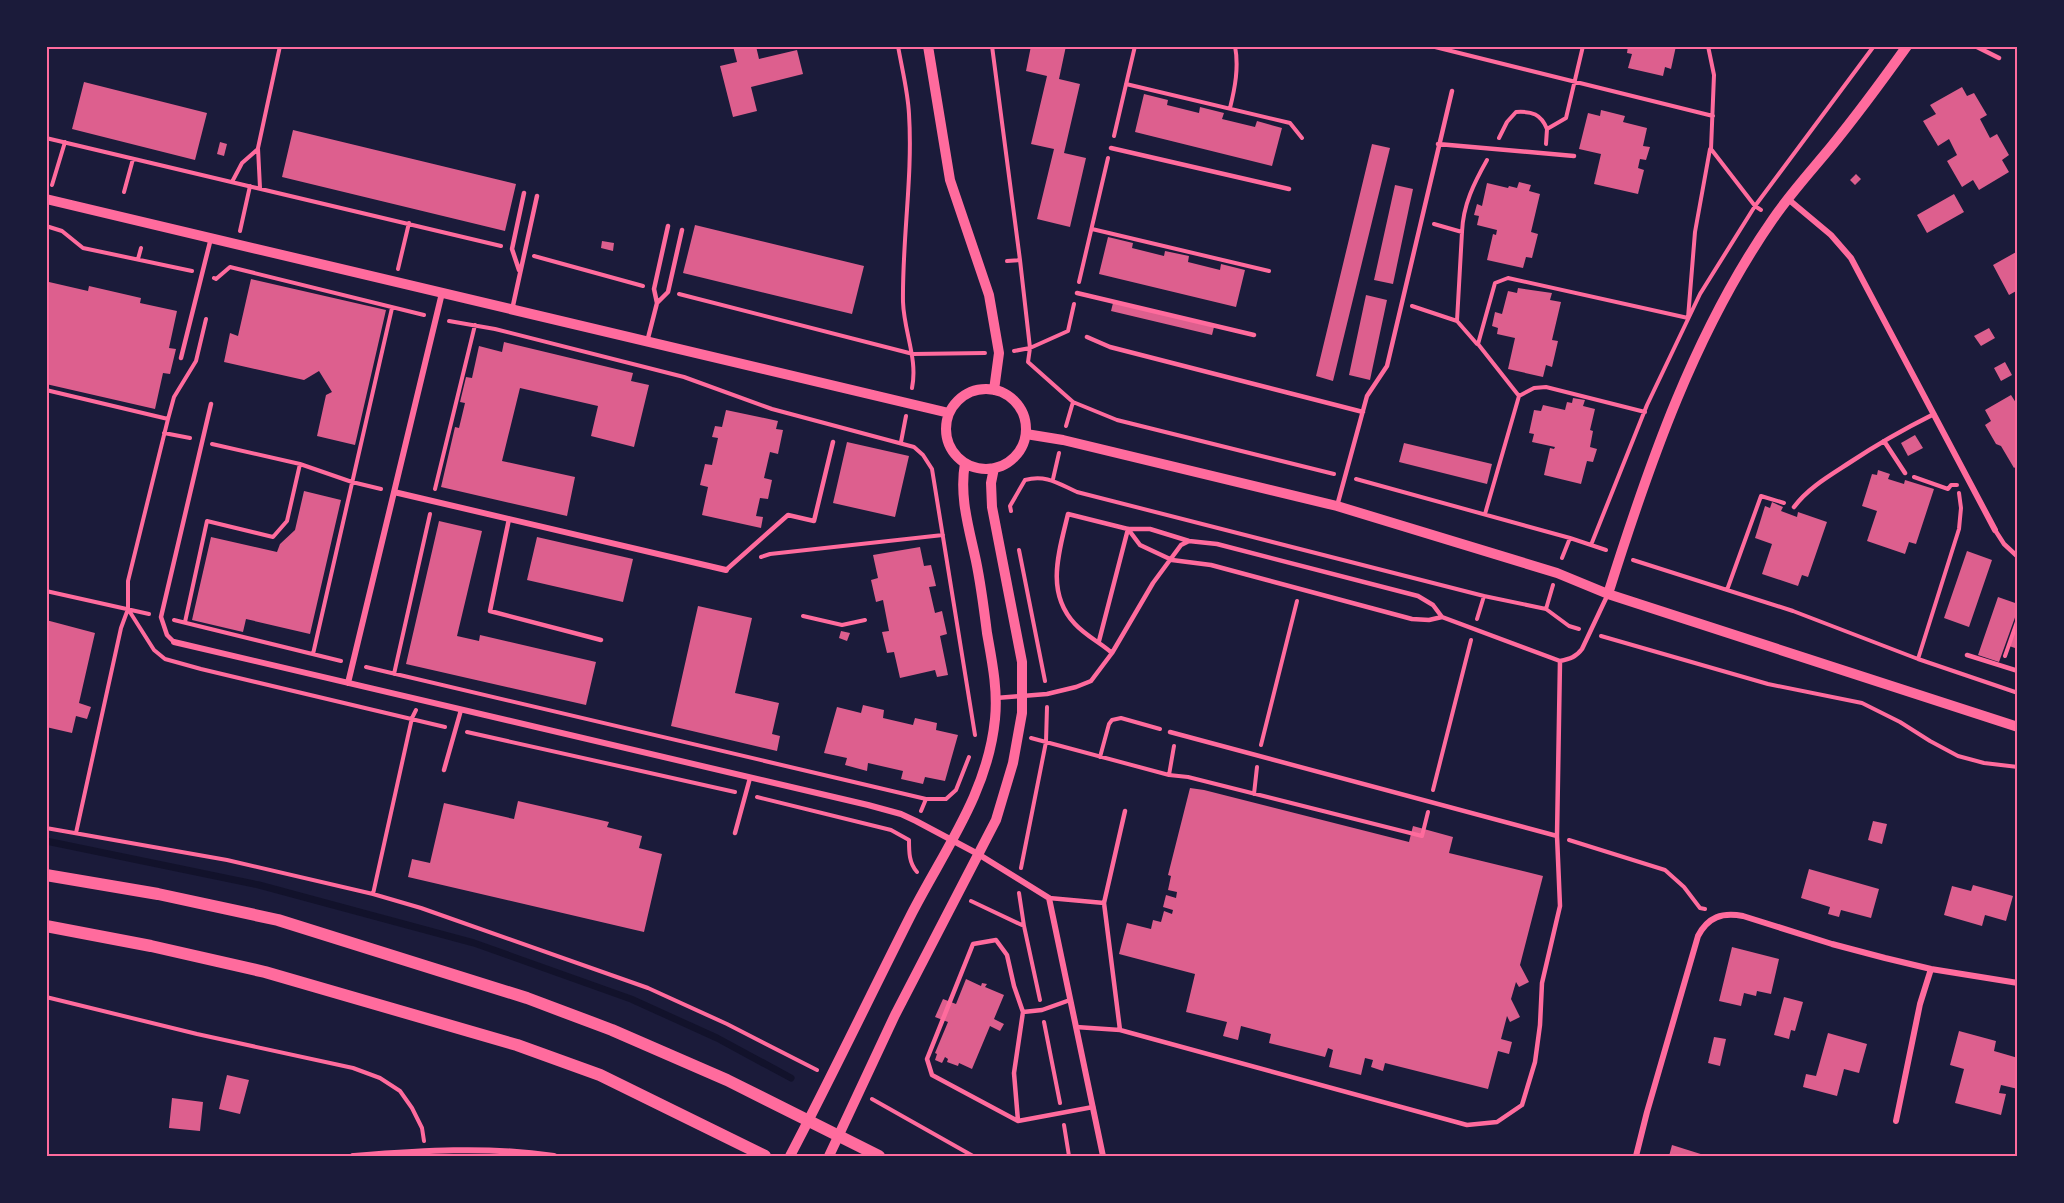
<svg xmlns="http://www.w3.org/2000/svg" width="2064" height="1203" viewBox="0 0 2064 1203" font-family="'Roboto Condensed',sans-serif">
	<rect width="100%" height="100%" fill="#1b1b3a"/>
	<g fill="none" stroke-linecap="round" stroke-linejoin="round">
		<path stroke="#12122b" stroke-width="7" d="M46,841L259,885L474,943L631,999L717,1038L791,1078"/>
	</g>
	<path fill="#dd5f8e" d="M733,46H756L759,59L797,50L803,74L751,87L757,111L733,117L720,66L737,62Z
		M1031,46H1066L1059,79L1080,84L1064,153L1086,158L1070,227L1037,219L1054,149L1031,144L1047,76L1026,71Z
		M1628,46H1676L1671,69L1665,67L1663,76L1628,68L1632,54L1627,53Z
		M84,82L207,113L195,160L72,129Z
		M1962,87L1967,96L1974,93L1987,115L1980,119L1990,138L1997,134L2009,155L2002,160L2009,172L1979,190L1973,180L1962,187L1947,161L1957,155L1949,139L1938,146L1923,121L1936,114L1930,105Z
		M1144,94L1168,100L1167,105L1199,113L1200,107L1224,113L1222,119L1255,127L1257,121L1282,128L1272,166L1135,132Z
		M1601,110L1625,116L1623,122L1647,128L1643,146L1650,147L1646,160L1640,159L1638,168L1644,170L1638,194L1594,184L1601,154L1579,149L1588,113L1600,116Z
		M293,130L516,184L505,231L282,177Z
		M220,142L227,144L224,156L217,154Z
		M1372,144L1390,148L1333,381L1316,376Z
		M1856,174L1861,179L1855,185L1850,180Z
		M1519,182L1531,185L1529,191L1540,194L1531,232L1538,234L1532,258L1526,257L1523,268L1487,260L1493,234L1496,235L1497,230L1477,225L1479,216L1474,215L1477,204L1482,206L1487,183L1508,188L1509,186L1517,188Z
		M1395,185L1413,189L1393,284L1374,280Z
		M1954,194L1964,212L1927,233L1917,215Z
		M695,225L864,266L852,314L683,273Z
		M1108,237L1133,243L1132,248L1164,256L1165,251L1189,256L1188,262L1220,270L1221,264L1245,270L1236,307L1099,274Z
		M602,241L614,243L613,251L601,248Z
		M2018,251V290L2009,295L1993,265Z
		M251,279L386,310L355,445L317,436L326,395L332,392L319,371L304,380L224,362L230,333L238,336Z
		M49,282L88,291L89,286L141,298L140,303L177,311L169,348L176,349L170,374L163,373L155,409L46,384V293Z
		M1518,288L1552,293L1550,300L1561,302L1552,340L1558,341L1552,367L1546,365L1543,377L1508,369L1515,338L1497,334L1498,328L1492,326L1495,312L1502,314L1508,291L1517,293Z
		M1366,295L1387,300L1370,380L1349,375Z
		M1113,303L1214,327L1212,335L1111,311Z
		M1989,328L1995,338L1981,346L1974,336Z
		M504,342L633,373L631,381L649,385L634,447L591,436L598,406L520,388L502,461L575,477L567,516L441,487L455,427L459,428L465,403L460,402L466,377L472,378L479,346L502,352Z
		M2005,362L2012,375L2001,381L1994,368Z
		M2011,395L2018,406V465L2014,468L2001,446L1996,444L1985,425L1991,421L1985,410Z
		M1573,398L1585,400L1583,406L1595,409L1590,430L1593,431L1590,447L1597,449L1593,462L1587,461L1581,484L1544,475L1550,448L1554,449L1555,447L1532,442L1534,434L1529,433L1534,410L1541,411L1543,405L1565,410L1567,402L1572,403Z
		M726,410L778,421L776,429L783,430L778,454L770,452L764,478L772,480L768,499L760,498L756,516L763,517L761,528L702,515L708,487L700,485L705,464L712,465L718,438L712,437L715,426L722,427Z
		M1915,435L1923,448L1908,456L1901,443Z
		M847,442L909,456L895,517L833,503Z
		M1404,443L1492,464L1487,484L1399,462Z
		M1878,470L1890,474L1888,479L1904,484L1905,480L1934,489L1916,544L1909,542L1905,554L1867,541L1877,511L1862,506L1872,474L1877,475Z
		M304,491L341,500L310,634L246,619L243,632L192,620L211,537L277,552L280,544L295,530Z
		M1772,502L1783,507L1781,511L1797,517L1798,512L1827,522L1808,577L1802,575L1798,586L1762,574L1772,544L1755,538L1765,506L1770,508Z
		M439,521L482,531L457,636L479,641L480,635L596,662L586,705L406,664Z
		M537,537L633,559L623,602L527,580Z
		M920,547L924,566L931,565L936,586L929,587L935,613L942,611L947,634L940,636L948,675L937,677L935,670L900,678L894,652L887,653L882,632L889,631L883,600L876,602L871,580L878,578L873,555Z
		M1967,551L1992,560L1969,627L1944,618Z
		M1998,597L2018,604V609L1999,662L1978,655Z
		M698,606L752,618L735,693L779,703L772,734L780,736L777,751L671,726Z
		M46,620L95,633L79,703L91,707L87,719L76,716L72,733L46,727Z
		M2018,624V649L2009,646Z
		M841,631L850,633L847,641L839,638Z
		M863,705L884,710L883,718L913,725L915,718L937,723L936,730L958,735L945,781L925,777L923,784L901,779L903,771L868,763L867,771L845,765L847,758L824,753L837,707L861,713Z
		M1190,788L1204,790L1409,842L1413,826L1453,837L1449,853L1543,876L1520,965L1529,982L1519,987L1516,982L1511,999L1520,1017L1510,1022L1507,1016L1501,1039L1512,1042L1509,1054L1498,1051L1488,1089L1385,1063L1383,1071L1371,1067L1373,1060L1365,1058L1361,1075L1329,1067L1333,1050L1328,1048L1325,1057L1269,1043L1271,1034L1241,1026L1238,1040L1223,1036L1227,1022L1186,1012L1195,974L1119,954L1127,923L1151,929L1153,920L1161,922L1164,911L1172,914L1173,910L1163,907L1166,895L1176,898L1177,892L1168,890L1171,876L1168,875Z
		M518,801L609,822L607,827L642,836L639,848L662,854L644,932L408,877L412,859L430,863L444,803L514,819Z
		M1873,821L1887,824L1882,844L1868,840Z
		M1809,869L1879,889L1871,918L1841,910L1839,917L1828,914L1830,907L1801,898Z
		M1973,885L2013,896L2006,921L1985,915L1982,926L1944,915L1952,886L1971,891Z
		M1732,947L1779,959L1771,994L1757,991L1756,996L1744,993L1741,1006L1719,1001Z
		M966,979L981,986L982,983L987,984L985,987L1004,995L994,1019L1004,1024L1000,1031L990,1026L972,1069L959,1063L958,1066L947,1062L948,1059L945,1057L942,1063L935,1060L937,1054L935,1053L948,1022L935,1017L943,999L956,1004Z
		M1784,997L1803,1002L1795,1031L1791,1030L1789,1039L1774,1035Z
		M1959,1031L1996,1041L1994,1051L2018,1058V1089L2001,1085L1999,1093L2006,1094L2001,1115L1955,1103L1964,1069L1950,1065Z
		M1828,1033L1867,1044L1859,1073L1844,1069L1837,1096L1803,1087L1806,1074L1816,1076Z
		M1714,1037L1726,1039L1720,1066L1708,1063Z
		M227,1075L249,1080L240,1114L219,1109Z
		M172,1098L203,1102L200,1131L169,1128Z
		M1672,1145L1707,1156H1669Z"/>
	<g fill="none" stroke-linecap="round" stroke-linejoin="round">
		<path stroke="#ff6b9d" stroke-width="4" d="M898,46C902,69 908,92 909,114C913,176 902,240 903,302C904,332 918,359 912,388
			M992,46L1020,260L1030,348L1028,362L1073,402L1117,420L1334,474
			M1431,46L1713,116
			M1708,46L1714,75L1711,149L1755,206L1761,210
			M1126,84L1290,123L1302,138
			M1230,108C1235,88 1239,67 1235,46
			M1114,136L1135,46
			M46,138L501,246
			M1499,138L1507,122L1516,112C1532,111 1541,114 1547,129
			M1546,144L1547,129L1566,118L1583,46
			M232,182L242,163L258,149
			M52,185L65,142
			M260,188L258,148L280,46
			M124,192L133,159
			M1434,224L1462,232
			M46,226L62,231L83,248L192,271
			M1092,229L1269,271
			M240,231L250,186
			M534,256L643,286
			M138,259L141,248
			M1007,261L1020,260
			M398,269L409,223
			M214,278L216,279L230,267L424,315
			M1079,282L1108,158
			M679,294L913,354L985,353
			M1412,306L1457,321
			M449,321L495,329L684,377L772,409L914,447L923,455L932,469L975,735
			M1477,344L1457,321L1462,232C1463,205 1474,183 1487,160
			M1014,351L1030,348L1068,331L1074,304
			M46,390L168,419
			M1519,396L1478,344L1495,283L1508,278L1688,318L1695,232L1710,149
			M1066,426L1073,402
			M164,433L190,438
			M901,442L906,416
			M212,444L300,464L352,482L381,489
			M1914,477L1948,489L1951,485H1957
			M1053,479L1059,453
			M1356,479L1570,538L1606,550
			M435,489L475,325
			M1011,511L1010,506L1025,480C1046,474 1059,484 1077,492L1484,596L1546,609L1553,585
			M1485,514L1519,396L1534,388L1546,387L1645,412
			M1591,545L1647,405L1700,294L1755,206L1874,46
			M1019,550L1045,681
			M761,557L770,554L943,535
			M1562,558L1570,538
			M1633,560L1793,611L1918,659L2018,693
			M1727,590L1761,496L1784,503
			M46,591L149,614
			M128,609L154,650L165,659L201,669L445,727
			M1546,609L1569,626L1579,629
			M803,616L842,625L865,620
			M1477,619L1484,596
			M174,620L341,661
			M185,622L207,521L273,537L287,521L300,464
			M1601,636L1768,684L1862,703L1900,722L1930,741L1958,756L1984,763L2018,767
			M313,654L392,308
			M2005,656L2018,619
			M1918,659L1959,529L1961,508L1959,493
			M366,667L926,799
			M394,674L430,514
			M467,732L735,792
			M1031,738L1169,775L1188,777L1422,836L1428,812
			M1261,745L1297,601
			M1100,757L1109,724L1112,720L1121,718L1160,729
			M1169,775L1174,746
			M1433,790L1471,640
			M1254,794L1257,767
			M757,797L891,830L909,840C909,852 909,863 917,872
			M921,811L926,799H946L956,790L969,757
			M46,828L227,860L373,894L421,908L648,988L727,1024L817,1070
			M76,833L121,628L128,609V581L168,419L174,397L196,361L206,319
			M1569,840L1665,870L1684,887L1700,908L1705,909
			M1021,868L1046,742L1047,707
			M373,894L412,718L416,710
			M971,901L1024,926L1019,893
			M1024,926L1040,1000
			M46,997L197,1034L353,1068L380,1078L400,1091L412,1108L422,1128L424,1141
			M1044,1022L1060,1103
			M872,1099L973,1156
			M1064,1125L1069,1156"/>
		<path stroke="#ff6b9d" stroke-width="4.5" d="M1975,46L1999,58
			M1438,144L1574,156
			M1111,148L1289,189
			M519,270L512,249L524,193
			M1077,293L1254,335
			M657,303L668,292L682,230
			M512,310L537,196
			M1087,337L1110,347L1363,412
			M647,342L657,303L654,289L668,226
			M181,358L211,238
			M1884,441L1905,473
			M1337,506L1367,396L1387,366L1452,91
			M1794,507C1808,488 1829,476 1849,463C1876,445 1904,429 1934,414
			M509,519L490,611L601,640
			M1128,529L1140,545L1172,560L1211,565L1412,619L1429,620L1442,617L1560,661C1570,659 1576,657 1582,649L1608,594
			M1995,530L2004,544L2018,557
			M726,570L788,515L814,521L833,442
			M1099,641L1128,529
			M174,642L167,635L161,617L211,404
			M1112,653C1101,643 1086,636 1075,624C1045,592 1059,552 1068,514L1128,529H1150L1189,541L1217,544L1418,596L1433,605L1442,617
			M1967,655L2018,671
			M996,698L1047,694L1076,687L1091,681L1112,653L1153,583L1181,545L1189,541
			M1170,732L1557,836L1560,661
			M444,770L461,710
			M735,833L750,778
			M1049,898L1104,903
			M1070,1000L1042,1010L1023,1012L1014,1073L1018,1121L1093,1107
			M1076,1027L1120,1030L1467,1125L1497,1122L1522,1105L1535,1062L1540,1025L1542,983L1560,906L1557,836
			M1120,1030L1104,903L1125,811
			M1018,1121L932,1075L927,1059L973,944L996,940L1007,955L1014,986L1023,1012"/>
		<path stroke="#ff6b9d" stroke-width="6" d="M1788,199L1831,235L1851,258L1995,530
			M394,492L726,570
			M174,642L868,805L901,814L916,821L978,854L1049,898L1103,1156
			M348,683L442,293
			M1896,1121L1920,1004L1931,969
			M353,1156C420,1151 486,1146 554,1156
			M1636,1156L1647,1112L1698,936C1708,917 1722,912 1743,916L1832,944L1885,958L1931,969L2018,983"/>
		<path stroke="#ff6b9d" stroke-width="10" d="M928,46L950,180L989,295L999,353L994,390
			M46,199L949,413
			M946 429a40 40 0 1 1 80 0a40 40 0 1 1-80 0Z
			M1026,434L1063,440L1337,506L1557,573L1608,594L2018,727
			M1608,594C1649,464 1695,331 1773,219C1790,194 1811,171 1830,148C1857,115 1882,81 1907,46
			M790,1156C832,1076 871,994 912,913C945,849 988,792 995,719C998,690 992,661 987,633C984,609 981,585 976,561C969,528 959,497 965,463
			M829,1156L895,1015L996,820L1013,763L1022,713V662L992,507L991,483L994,468"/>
		<path stroke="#ff6b9d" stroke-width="12" d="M46,875L158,894L278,920L527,998L612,1030L727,1080L879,1156
			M46,926L151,946L265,972L517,1045L600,1075L765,1156"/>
	</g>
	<rect width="2064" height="1203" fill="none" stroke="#1b1b3a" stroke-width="96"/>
	<rect x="48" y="48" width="1968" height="1107" fill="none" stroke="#ff6b9d" stroke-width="2"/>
</svg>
